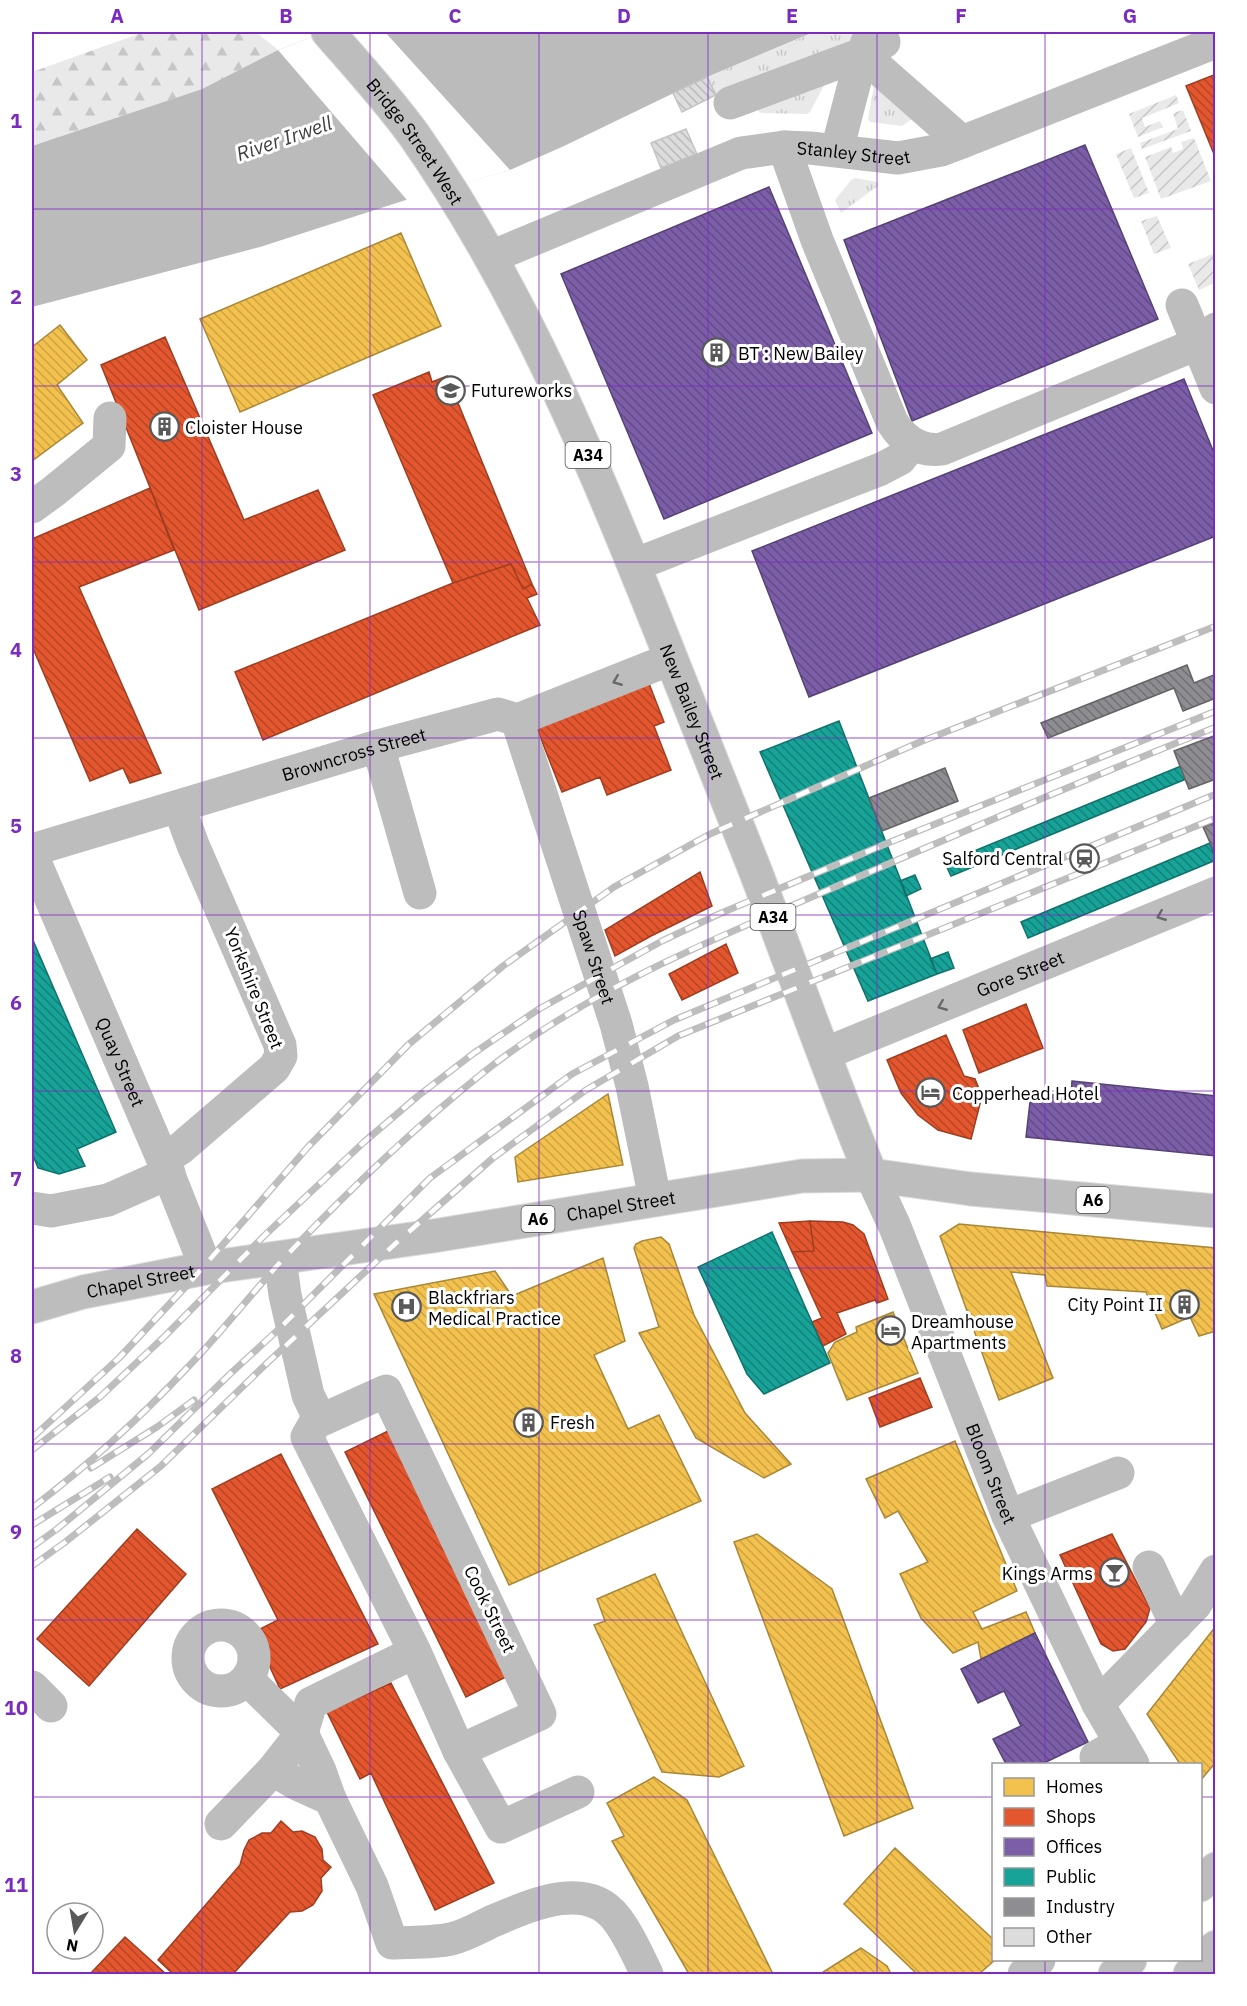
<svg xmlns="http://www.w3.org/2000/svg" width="1247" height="2006" viewBox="0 0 1247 2006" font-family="'IBM Plex Sans',sans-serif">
	<defs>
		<pattern id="grass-tufts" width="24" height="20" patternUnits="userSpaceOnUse" patternTransform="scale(1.5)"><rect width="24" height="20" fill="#e9e9e9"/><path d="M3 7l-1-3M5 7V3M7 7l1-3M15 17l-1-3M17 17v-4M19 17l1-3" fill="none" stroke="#c6c6c6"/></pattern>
		<pattern id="forest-firs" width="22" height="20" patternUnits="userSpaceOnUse" patternTransform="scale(1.5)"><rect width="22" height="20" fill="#e9e9e9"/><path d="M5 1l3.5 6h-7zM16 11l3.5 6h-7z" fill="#c6c6c6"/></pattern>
		<pattern id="garden-furrows" width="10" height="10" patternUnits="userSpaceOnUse" patternTransform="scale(1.5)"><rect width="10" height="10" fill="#e9e9e9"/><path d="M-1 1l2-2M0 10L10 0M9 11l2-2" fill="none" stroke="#c6c6c6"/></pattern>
		<pattern id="homes-back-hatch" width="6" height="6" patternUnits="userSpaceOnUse" patternTransform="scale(1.5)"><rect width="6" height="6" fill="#f2c14e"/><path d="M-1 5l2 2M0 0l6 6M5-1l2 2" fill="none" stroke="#cea442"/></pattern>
		<pattern id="shops-back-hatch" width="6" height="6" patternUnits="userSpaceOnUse" patternTransform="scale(1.5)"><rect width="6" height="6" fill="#e4572e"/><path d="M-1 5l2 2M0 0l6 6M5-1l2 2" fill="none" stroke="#b64625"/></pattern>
		<pattern id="offices-back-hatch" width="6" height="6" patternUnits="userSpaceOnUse" patternTransform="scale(1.5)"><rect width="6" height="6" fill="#7b5ea7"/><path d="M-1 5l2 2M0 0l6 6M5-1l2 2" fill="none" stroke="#624b86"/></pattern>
		<pattern id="public-back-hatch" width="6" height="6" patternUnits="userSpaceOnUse" patternTransform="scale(1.5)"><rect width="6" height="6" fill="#17a398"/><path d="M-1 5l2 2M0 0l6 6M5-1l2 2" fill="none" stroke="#12827a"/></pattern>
		<pattern id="industry-back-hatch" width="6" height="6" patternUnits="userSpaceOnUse" patternTransform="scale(1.5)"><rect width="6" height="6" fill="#8d8d92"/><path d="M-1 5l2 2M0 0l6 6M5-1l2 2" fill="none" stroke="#717175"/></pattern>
		<pattern id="building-back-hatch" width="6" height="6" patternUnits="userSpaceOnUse" patternTransform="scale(1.5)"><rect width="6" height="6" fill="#dcdcdc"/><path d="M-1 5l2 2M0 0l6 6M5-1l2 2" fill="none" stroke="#bbb"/></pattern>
	</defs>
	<rect width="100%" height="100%" fill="#fff"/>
	<path fill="url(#grass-tufts)" d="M815,32H859L856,40L716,95L707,77Z
		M828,78L810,112L807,114L762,113L759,112L757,105Z
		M874,86L912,119L902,126L870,122L868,119Z
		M855,178L877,182L879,185L841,213L835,200L851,180Z"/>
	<path fill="url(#forest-firs)" d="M144,32H256L278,50L202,89L32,146V72Z"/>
	<path fill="url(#garden-furrows)" d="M1176,95L1179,103L1142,118L1145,127L1160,121L1163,127L1138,137L1129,114Z
		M1183,110L1191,131L1142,149L1140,143L1178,129L1173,113Z
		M1194,138L1211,181L1161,199L1145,157L1171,147L1173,153L1183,149L1181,142Z
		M1131,148L1149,193L1134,198L1116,154Z
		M1157,216L1171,248L1154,254L1141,221Z
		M1215,253V283L1199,290L1188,264Z"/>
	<path fill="#bbb" d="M325,32H814L707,77L564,146L510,170L415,197L260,247L32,307V146L202,89L278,50Z"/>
	<path fill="#fff" d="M325,32H385L510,170L407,200L278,50Z"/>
	<path fill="url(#homes-back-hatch)" stroke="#a98737" stroke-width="1.5" d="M401,233L441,326L240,412L200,319Z
		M60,325L87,360L57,385L83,423L32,461V347Z
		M608,1094L623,1165L518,1182L515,1157Z
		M959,1224L1216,1248V1331L1199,1336L1190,1317L1162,1329L1146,1292L1047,1286L1045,1275L1011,1272L1053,1378L999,1400L940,1236Z
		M661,1237L669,1244L694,1315L745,1413L791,1464L764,1478L696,1438L639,1333L659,1327L634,1248L636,1244L642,1241Z
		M603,1258L625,1341L594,1355L628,1429L659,1415L701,1501L509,1585L374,1294L495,1271L512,1296Z
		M893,1312L918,1373L847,1400L828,1353L835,1342L857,1332L856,1327Z
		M955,1441L1017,1591L973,1612L982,1629L1026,1612L1035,1633L981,1659L978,1642L953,1653L921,1618L900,1574L928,1562L898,1511L885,1518L866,1479Z
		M757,1534L832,1589L913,1808L844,1836L734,1542Z
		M655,1574L744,1766L719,1777L662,1772L594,1625L605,1621L597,1599Z
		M1216,1626V1762L1200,1781V1764H1180L1147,1714Z
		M654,1777L687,1800L773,1974H689L612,1841L624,1836L607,1803Z
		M895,1848L994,1940L995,1960L979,1974H917L844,1904Z
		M861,1948L887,1966L891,1974H820Z"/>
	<path fill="url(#shops-back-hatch)" stroke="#a03d20" stroke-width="1.5" d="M1216,74V159L1186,86Z
		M165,337L244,520L318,490L345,550L199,610L101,365Z
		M429,372L432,382L447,376L532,584L523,589L511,564L453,583L373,395Z
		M150,488L174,550L79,587L161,773L130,783L123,768L90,781L32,646V539Z
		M511,564L523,589L532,584L537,594L527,598L540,625L263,740L235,672L453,583Z
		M648,681L664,722L654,726L671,770L607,795L600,777L562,792L537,729Z
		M700,872L712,906L651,936L615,956L605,930Z
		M726,944L738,973L682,1000L669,974Z
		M1026,1004L1043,1048L979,1073L963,1030Z
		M946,1035L964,1076L975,1079L982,1096L971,1139L938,1130L918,1115L901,1093L887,1060Z
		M810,1221L814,1251L792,1252L779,1223Z
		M810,1221L843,1222L853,1225L864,1234L888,1299L877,1303L875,1300L837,1313L846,1334L823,1346L812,1322L822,1318L792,1252L814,1251Z
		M920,1378L932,1407L880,1427L869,1398Z
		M388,1431L508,1676L466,1697L345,1452Z
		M281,1454L378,1644L280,1689L254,1632L278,1620L212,1489Z
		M137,1529L186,1574L89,1686L37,1639Z
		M1112,1534L1150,1608L1146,1622L1125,1649L1113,1651L1101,1644L1060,1555Z
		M391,1683L494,1883L435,1910L371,1773L360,1779L327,1712Z
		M281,1821L293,1832L302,1831L315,1837L322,1849L323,1860L331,1867L321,1878L322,1891L313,1905L302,1911L290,1912L233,1974H173L158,1960L240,1865L244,1850L249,1840L262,1833H271Z
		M125,1937L155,1964L166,1974H90Z"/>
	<path fill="url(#offices-back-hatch)" stroke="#564275" stroke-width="1.5" d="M1085,145L1158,319L912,421L844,240Z
		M769,187L872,433L664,519L561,274Z
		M1184,379L1216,458V536L809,697L752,551Z
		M1072,1081L1216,1096V1156L1026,1137L1031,1093L1071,1096Z
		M1035,1633L1088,1742L1042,1764H1006L993,1739L1021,1726L1004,1691L978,1703L961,1669Z"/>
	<path fill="url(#public-back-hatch)" stroke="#10726a" stroke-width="1.5" d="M839,721L937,974L868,1001L760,752Z
		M1181,766L1186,779L951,876L945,863Z
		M1210,843L1216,860L1028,938L1021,922Z
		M915,875L921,889L906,896L900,881Z
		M32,938L116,1132L77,1149L85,1166L59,1174L38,1168L32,1153Z
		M948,952L954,968L937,974L930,959Z
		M772,1232L830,1363L764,1394L747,1374L698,1267Z"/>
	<path fill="url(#industry-back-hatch)" stroke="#636366" stroke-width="1.5" d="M1187,665L1194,683L1216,674V698L1183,711L1174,688L1048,738L1041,723Z
		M1216,735V779L1189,789L1174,751Z
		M945,768L958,801L882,831L869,798Z
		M1216,822V856L1203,827Z"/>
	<path fill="url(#building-back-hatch)" stroke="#c4c4c4" stroke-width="1.5" d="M707,77L716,95L682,112L673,93Z
		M686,129L697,154L661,168L651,143Z"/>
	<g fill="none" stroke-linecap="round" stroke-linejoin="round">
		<defs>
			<g id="major">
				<path id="s7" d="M328,32C357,65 388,99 414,135C522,289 594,464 663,638C694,716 725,793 755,870C794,972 830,1075 871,1175"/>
				<path id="s8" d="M32,1307L83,1292L206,1268L433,1236L802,1176L871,1175L971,1189L1216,1211"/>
			</g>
			<path id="highway" d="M1200,1885L1216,1869
				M1115,1974L1130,1960
				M1190,1974L1216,1947"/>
		</defs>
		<use href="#major" stroke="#dbdbdb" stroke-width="35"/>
		<use href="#highway" stroke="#dbdbdb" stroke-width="35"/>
		<g stroke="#bdbdbd" stroke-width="33">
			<path d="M862,54L962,142"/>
			<path d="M730,103L862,54L884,42"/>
			<path d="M784,147L817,240L892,422C904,441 920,452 942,449L1197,344L1216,329"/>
			<path d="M837,150L862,54L868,40"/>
			<path id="s1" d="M491,257L741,153L784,147L810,148L898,158L941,150L962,142L1216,42"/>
			<path d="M1182,305L1216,388"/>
			<path d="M32,507L54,491L109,446L110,418"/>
			<path d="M634,565L881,469L900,459L912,444"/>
			<path id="s2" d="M517,720L616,1024L632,1086L655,1199"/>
			<path d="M378,746L420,893"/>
			<path id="s3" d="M32,850L378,746L498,714L517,720L671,659"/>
			<path id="s4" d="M32,855L163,1160L206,1268"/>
			<path id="s5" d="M824,1054L1216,893"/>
			<path d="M163,1160L181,1148L274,1068L281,1056L280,1045L193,845L179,807"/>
			<path id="s6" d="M871,1175L895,1227L1008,1516L1098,1704L1133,1764"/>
			<path d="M32,1208L51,1211L108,1200L169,1173"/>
			<path d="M280,1258L285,1295L308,1395L320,1420"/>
			<path d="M1008,1516L1118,1473"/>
			<path d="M1149,1567L1176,1625"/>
			<circle cx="221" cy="1658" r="33"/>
			<path d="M247,1679L302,1733L320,1771L330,1799L372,1886L392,1943C411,1942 432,1943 451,1939C465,1936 480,1927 493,1921C529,1906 586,1879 616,1918C629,1934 638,1956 647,1974"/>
			<path d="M32,1687L51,1706"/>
			<path d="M1098,1704L1195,1605L1216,1571"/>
			<path d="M459,1751L501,1827L578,1792"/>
			<path d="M1096,1757L1121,1743"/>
			<path d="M273,1770L297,1784L330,1799"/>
			<path d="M221,1824L273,1770L302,1733L311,1703L415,1652L459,1751L540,1714L386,1391L315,1423L307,1437L415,1652"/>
			<path d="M1024,1974L1039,1960"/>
		</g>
		<use href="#major" stroke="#bdbdbd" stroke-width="33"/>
		<use href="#highway" stroke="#bdbdbd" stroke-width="33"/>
		<defs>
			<path id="rail" d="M32,1438L119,1358L191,1281L308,1147L409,1044L503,966L614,887L710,834L920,742L1216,626
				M32,1450L100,1397L165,1336L264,1236L364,1142L418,1096L474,1053L539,1009L662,941L719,914L883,845L1216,711
				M91,1468L157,1427L194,1400
				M32,1508C87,1466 139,1419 187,1368C222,1332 253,1291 288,1254C350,1189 414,1128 484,1072C586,991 709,941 828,890C957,834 1086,779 1216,727
				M32,1525L110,1477
				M32,1547L57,1529L148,1454L230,1374L280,1328L430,1178L572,1074L674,1020L1216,794
				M32,1566L64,1543L161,1466L265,1365L395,1244L493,1158L586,1090L678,1036L1216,818"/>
		</defs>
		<use href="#rail" stroke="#bdbdbd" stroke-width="7"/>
		<use href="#rail" stroke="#fff" stroke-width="4.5" stroke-dasharray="14" stroke-linecap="butt"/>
	</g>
	<defs><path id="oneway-chevron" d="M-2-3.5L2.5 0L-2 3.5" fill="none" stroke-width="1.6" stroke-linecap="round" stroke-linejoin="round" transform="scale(1.5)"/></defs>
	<g stroke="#686868">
		<use href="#oneway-chevron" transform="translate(617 681) rotate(158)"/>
		<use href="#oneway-chevron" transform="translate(1161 916) rotate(158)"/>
		<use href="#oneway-chevron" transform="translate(942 1006) rotate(158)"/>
	</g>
	<path fill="none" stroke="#7b2cbf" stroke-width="1.5" stroke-opacity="0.55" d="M202,32V1974M370,32V1974M539,32V1974M708,32V1974M877,32V1974M1045,32V1764M32,209H1216M32,386H1216M32,562H1216M32,738H1216M32,915H1216M32,1091H1216M32,1268H1216M32,1444H1216M32,1620H1216M32,1797H994M1200,1797H1216M1045,1960V1974"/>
	<defs>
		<symbol id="building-ring" viewBox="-11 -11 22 22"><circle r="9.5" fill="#fff" stroke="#595959" stroke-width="1.5"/><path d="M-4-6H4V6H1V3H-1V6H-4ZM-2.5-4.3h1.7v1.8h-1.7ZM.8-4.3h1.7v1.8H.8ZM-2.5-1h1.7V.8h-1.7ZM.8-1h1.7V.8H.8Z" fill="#595959"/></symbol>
		<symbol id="university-ring" viewBox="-11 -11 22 22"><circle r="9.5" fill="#fff" stroke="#595959" stroke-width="1.5"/><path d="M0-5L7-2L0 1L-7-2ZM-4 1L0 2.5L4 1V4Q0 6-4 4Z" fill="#595959"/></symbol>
		<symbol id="station-ring" viewBox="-11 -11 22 22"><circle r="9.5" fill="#fff" stroke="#595959" stroke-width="1.5"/><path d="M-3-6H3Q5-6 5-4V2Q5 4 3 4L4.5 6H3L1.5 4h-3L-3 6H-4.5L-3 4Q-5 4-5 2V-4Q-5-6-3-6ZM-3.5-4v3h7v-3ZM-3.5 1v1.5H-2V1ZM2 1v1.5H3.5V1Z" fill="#595959"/></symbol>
		<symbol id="hotel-ring" viewBox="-11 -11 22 22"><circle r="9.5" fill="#fff" stroke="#595959" stroke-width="1.5"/><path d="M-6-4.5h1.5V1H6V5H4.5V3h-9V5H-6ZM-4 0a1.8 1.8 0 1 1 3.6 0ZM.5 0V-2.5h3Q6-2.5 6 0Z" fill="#595959"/></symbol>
		<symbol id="hospital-ring" viewBox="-11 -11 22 22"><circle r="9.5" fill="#fff" stroke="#595959" stroke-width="1.5"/><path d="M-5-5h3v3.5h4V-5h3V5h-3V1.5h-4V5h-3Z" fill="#595959"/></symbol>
		<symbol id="bar-ring" viewBox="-11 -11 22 22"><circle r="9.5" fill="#fff" stroke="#595959" stroke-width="1.5"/><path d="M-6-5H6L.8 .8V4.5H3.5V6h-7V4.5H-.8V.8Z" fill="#595959"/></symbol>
	</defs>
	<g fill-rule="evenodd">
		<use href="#building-ring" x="700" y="336" width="33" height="33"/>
		<use href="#university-ring" x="434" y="374" width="33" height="33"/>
		<use href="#building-ring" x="148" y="410" width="33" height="33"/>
		<use href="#station-ring" x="1068" y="842" width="33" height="33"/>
		<use href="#hotel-ring" x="914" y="1076" width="33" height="33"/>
		<use href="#building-ring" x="1168" y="1288" width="33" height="33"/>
		<use href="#hospital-ring" x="390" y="1290" width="33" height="33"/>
		<use href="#hotel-ring" x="874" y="1314" width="33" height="33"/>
		<use href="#building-ring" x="512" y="1406" width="33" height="33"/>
		<use href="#bar-ring" x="1098" y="1556" width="33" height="33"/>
	</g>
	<g text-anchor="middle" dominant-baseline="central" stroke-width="6" stroke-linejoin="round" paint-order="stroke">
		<g fill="#fff" stroke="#4c4c4c" stroke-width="1.5">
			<rect x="565.5" y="442" width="45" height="26" rx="4.5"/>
			<rect x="750.5" y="904" width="45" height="26" rx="4.5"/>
			<rect x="1076.5" y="1187" width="33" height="26" rx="4.5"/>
			<rect x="521.5" y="1206" width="33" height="26" rx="4.5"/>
		</g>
		<g font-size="16" font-weight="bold" fill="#000">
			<text x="588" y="455">A34</text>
			<text x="773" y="917">A34</text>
			<text x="1093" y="1200">A6</text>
			<text x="538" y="1219">A6</text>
		</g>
		<g font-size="18" fill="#000" stroke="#fff">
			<text stroke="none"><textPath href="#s7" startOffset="140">Bridge Street West</textPath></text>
			<text stroke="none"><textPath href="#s1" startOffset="384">Stanley Street</textPath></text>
			<text stroke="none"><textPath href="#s7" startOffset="776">New Bailey Street</textPath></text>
			<text stroke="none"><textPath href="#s3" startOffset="336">Browncross Street</textPath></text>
			<text stroke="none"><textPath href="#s2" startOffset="249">Spaw Street</textPath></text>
			<text stroke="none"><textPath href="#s5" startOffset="212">Gore Street</textPath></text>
			<text transform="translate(254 988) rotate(68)">Yorkshire Street</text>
			<text stroke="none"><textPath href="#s4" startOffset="225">Quay Street</textPath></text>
			<text stroke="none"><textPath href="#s8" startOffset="598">Chapel Street</textPath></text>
			<text stroke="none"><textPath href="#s8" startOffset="112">Chapel Street</textPath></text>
			<text stroke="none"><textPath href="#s6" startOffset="322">Bloom Street</textPath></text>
			<text transform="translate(490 1609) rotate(64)">Cook Street</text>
		</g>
		<g font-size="18" fill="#000" stroke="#fff" text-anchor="start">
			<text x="738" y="353">BT : New Bailey</text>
			<text x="471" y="390">Futureworks</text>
			<text x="185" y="427">Cloister House</text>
			<text x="1063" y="858" text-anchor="end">Salford Central</text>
			<text x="952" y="1093">Copperhead Hotel</text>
			<text x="428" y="1297">Blackfriars<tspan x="428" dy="21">Medical Practice</tspan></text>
			<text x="1163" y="1304" text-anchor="end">City Point II</text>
			<text x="911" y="1321">Dreamhouse<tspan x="911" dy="21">Apartments</tspan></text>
			<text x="550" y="1422">Fresh</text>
			<text x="1093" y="1573" text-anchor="end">Kings Arms</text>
		</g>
		<g font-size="20" font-style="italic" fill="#3f3f3f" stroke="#fff">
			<text transform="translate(284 138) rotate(-19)">River Irwell</text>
		</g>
	</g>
	<rect width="1247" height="2006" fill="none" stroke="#ffffff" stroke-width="66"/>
	<rect x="992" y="1763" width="210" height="198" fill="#ffffff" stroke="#999999" stroke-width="1.5"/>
	<rect x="1004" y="1778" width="30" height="18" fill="#f2c14e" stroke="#999999" stroke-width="1.5"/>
	<text x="1046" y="1793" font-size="18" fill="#000000">Homes</text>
	<rect x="1004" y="1808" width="30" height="18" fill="#e4572e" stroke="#999999" stroke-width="1.5"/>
	<text x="1046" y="1823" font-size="18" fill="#000000">Shops</text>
	<rect x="1004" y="1838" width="30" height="18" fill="#7b5ea7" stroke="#999999" stroke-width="1.5"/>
	<text x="1046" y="1853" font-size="18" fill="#000000">Offices</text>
	<rect x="1004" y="1868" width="30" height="18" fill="#17a398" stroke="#999999" stroke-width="1.5"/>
	<text x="1046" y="1883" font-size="18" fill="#000000">Public</text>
	<rect x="1004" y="1898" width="30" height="18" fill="#8d8d92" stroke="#999999" stroke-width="1.5"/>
	<text x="1046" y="1913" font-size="18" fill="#000000">Industry</text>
	<rect x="1004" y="1928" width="30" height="18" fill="#dcdcdc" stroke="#999999" stroke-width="1.5"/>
	<text x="1046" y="1943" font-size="18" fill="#000000">Other</text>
	<g transform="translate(75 1931) rotate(191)"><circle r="28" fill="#ffffff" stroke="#999999" stroke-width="1.5"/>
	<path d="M0-4.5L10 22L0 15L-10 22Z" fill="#595959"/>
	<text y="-9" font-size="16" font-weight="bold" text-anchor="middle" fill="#000000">N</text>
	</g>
	<rect x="33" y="33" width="1181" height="1940" fill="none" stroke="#7b2cbf" stroke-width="2"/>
	<g font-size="20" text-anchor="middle" font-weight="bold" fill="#7b2cbf">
		<text x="117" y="23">A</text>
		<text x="286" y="23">B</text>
		<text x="455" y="23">C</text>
		<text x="624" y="23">D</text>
		<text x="792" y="23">E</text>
		<text x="961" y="23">F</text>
		<text x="1130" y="23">G</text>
		<text x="16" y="128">1</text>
		<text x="16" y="304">2</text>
		<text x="16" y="481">3</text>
		<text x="16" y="657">4</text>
		<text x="16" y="833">5</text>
		<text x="16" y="1010">6</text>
		<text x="16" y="1186">7</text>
		<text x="16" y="1363">8</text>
		<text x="16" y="1539">9</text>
		<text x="16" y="1715">10</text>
		<text x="16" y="1892">11</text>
	</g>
</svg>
